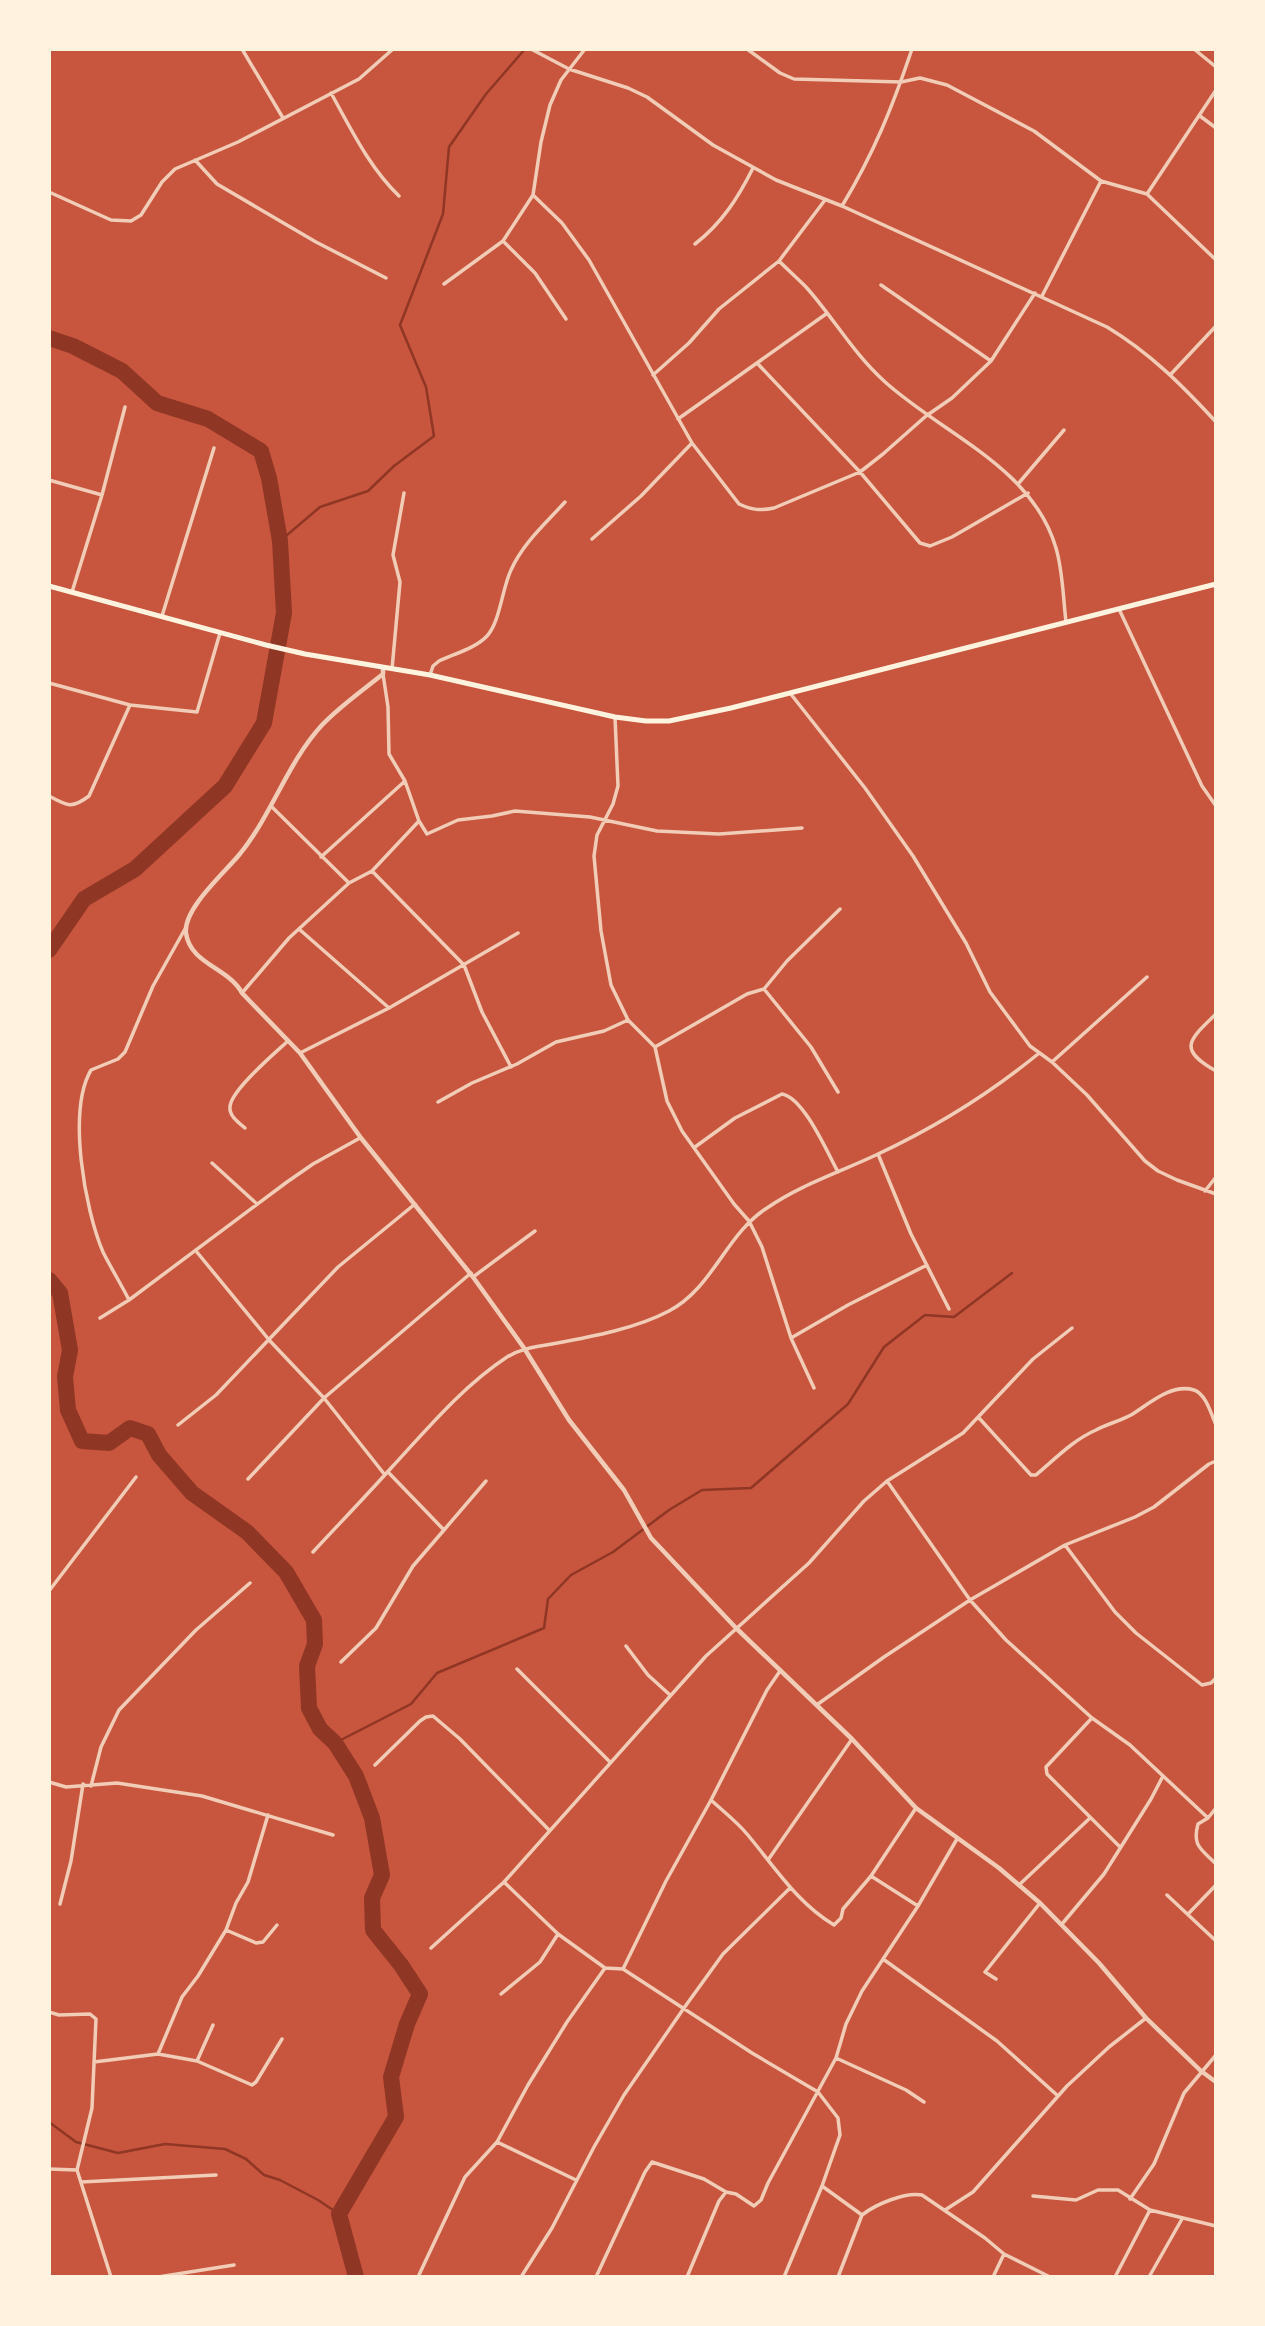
<svg xmlns="http://www.w3.org/2000/svg" width="1265" height="2326" viewBox="0 0 1265 2326" font-family="Commissioner,sans-serif">
	<rect width="100%" height="100%" fill="#c8553d"/>
	<g fill="none" stroke-linecap="round" stroke-linejoin="round">
		<path stroke="#8f3625" stroke-width="2.5" d="M280,541L320,507L368,491L394,466L434,436L426,387L400,325L443,214L449,147L486,94L525,49
			M335,1743L411,1704L437,1673L544,1628L548,1599L571,1575L613,1552L669,1510L702,1490L751,1488L848,1404L884,1347L925,1315L954,1317L1012,1273
			M49,2122L76,2142L118,2153L165,2144L225,2149L246,2159L264,2175L280,2180L318,2200L339,2214"/>
		<path stroke="#8f3625" stroke-width="16" d="M49,338L73,346L122,371L157,403L208,419L261,451L269,478L280,541L284,613L264,723L225,786L135,869L84,899L49,950
			M49,1280L60,1293L70,1350L65,1377L68,1410L82,1441L109,1443L130,1428L148,1434L159,1455L192,1493L247,1532L286,1572L314,1620L315,1644L307,1666L309,1708L320,1729L335,1743L356,1776L372,1818L382,1875L372,1898L373,1930L401,1965L420,1994L407,2024L391,2077L396,2117L339,2214L356,2277"/>
		<path stroke="#f1ccb7" stroke-width="3.5" d="M242,49L283,118
			M531,49L569,69L628,88L647,97L713,145L776,180L842,206L1107,327C1150,353 1182,385 1216,422
			M747,49L780,73L794,79L901,82L920,78L947,85L1034,131L1101,181L1147,194L1216,260
			M1194,49L1216,67
			M331,93C351,129 369,167 399,196
			M1200,116L1216,128
			M195,160L217,184L316,242L386,278
			M49,192L111,220L131,221L141,215L162,182L175,169L238,142L359,79L393,49
			M1147,194L1216,90
			M533,195L562,223L589,260L692,443L739,504C752,510 760,511 774,508L860,472L883,454L926,416L952,398L991,361L1035,293
			M842,206C874,153 892,108 912,49
			M503,241L535,273L566,319
			M695,244C722,223 738,198 753,168
			M779,261C788,270 797,278 806,287C833,317 853,353 884,381C942,434 1032,466 1056,548C1063,572 1063,597 1066,622
			M444,284L503,241L533,195L541,142L550,105L561,80L585,49
			M881,285L991,361
			M1042,296L1101,181
			M758,364L860,472L920,543L930,546L952,537L1028,493
			M1171,374L1216,326
			M653,375L689,343L719,309L779,261L825,200
			M678,419L826,314
			M49,480L102,495
			M1018,484L1064,430
			M592,539L641,496L692,443
			M72,592L102,495L125,407
			M1119,609L1202,786L1216,806
			M162,616L214,448
			M392,669L400,582L393,555L404,493
			M383,674L388,707L389,754L405,781L419,821L427,834L458,820L492,816L515,811L590,817L657,831L719,834L802,828
			M430,675L433,666L439,661C454,654 476,648 487,636C500,622 502,589 511,570C523,543 546,523 565,502
			M49,683L130,705L197,712L220,633
			M790,693L865,788L913,856L966,943L990,992L1030,1046L1052,1062L1087,1095L1145,1161L1158,1171L1177,1180L1216,1194
			M615,717L618,786L613,804L597,835L594,856L601,931L611,985L628,1020L655,1047L667,1101L682,1131L734,1204L749,1221L762,1247L791,1338L814,1388
			M49,796C67,806 72,809 89,796L130,705
			M272,807L349,883
			M321,857L405,781
			M372,871L464,965L482,1012L511,1067
			M299,929L389,1008
			M764,989L811,1047L838,1092
			M242,993L289,938L349,883L372,871L419,821
			M1216,1014C1189,1040 1177,1049 1216,1071
			M655,1047L747,994L764,989L787,961L840,909
			M300,1053L389,1008L518,933
			M1052,1062L1147,977
			M438,1102L472,1083L517,1064L556,1042L604,1031L628,1020
			M245,1128C239,1123 229,1116 230,1107C230,1091 276,1052 288,1041
			M695,1147L735,1118L782,1094C804,1098 827,1152 838,1172
			M878,1154L911,1234L949,1309
			M212,1163L257,1204
			M1205,1191L1216,1177
			M196,1251L270,1341L324,1398L385,1475
			M473,1277L535,1231
			M129,1300C121,1284 111,1268 103,1252C85,1210 67,1111 91,1070L118,1059L125,1052L153,986L185,929
			M100,1318L129,1300L287,1182L313,1164L360,1138
			M791,1338L848,1305L927,1265
			M979,1418L1031,1475H1036C1055,1459 1073,1440 1096,1430C1107,1424 1120,1421 1131,1415C1149,1404 1171,1383 1194,1390C1206,1394 1211,1414 1216,1425
			M178,1425L216,1395L338,1267L415,1204
			M248,1479L324,1398L471,1273
			M887,1481L970,1600L1006,1640L1092,1718L1130,1745L1208,1818
			M444,1530L486,1481
			M1065,1545L1115,1612L1136,1633L1202,1685L1211,1683L1216,1678
			M313,1552C339,1524 366,1496 392,1467C428,1428 463,1386 507,1357C522,1348 535,1347 552,1344C590,1337 635,1329 669,1311C713,1288 726,1234 767,1208C800,1185 840,1172 876,1155C934,1128 989,1094 1038,1054
			M49,1591L136,1477
			M626,1646L648,1675L670,1695
			M341,1662L376,1628L413,1566L444,1530L388,1472
			M517,1669L610,1762
			M818,1704L884,1657L970,1600L1065,1545L1135,1517L1154,1507L1209,1464L1216,1461
			M1091,1719L1046,1767L1047,1774L1120,1847
			M375,1765L420,1721L426,1717L433,1716L460,1739L549,1830
			M49,1782L66,1787L117,1783L202,1796L333,1835
			M91,1786L101,1747L119,1710L196,1630L250,1583
			M711,1800C723,1811 737,1822 747,1834C774,1866 797,1903 834,1925L841,1918L843,1909L871,1876L916,1808
			M1216,1808L1208,1818L1198,1824C1192,1846 1201,1849 1216,1864
			M768,1860L852,1739
			M871,1876L918,1906
			M504,1882L558,1934L605,1968
			M1019,1885L1090,1818
			M1167,1895L1216,1941
			M60,1904L71,1861L83,1784
			M1189,1913L1216,1885
			M1062,1924L1104,1874L1151,1799L1163,1776
			M226,1930L256,1943L263,1942L277,1925
			M431,1948L504,1882L706,1656L809,1563L864,1501L887,1481L963,1433L1033,1359L1072,1328
			M883,1959L997,2041L1058,2096
			M623,1969L666,1881L711,1800L767,1690L780,1671
			M996,1979L985,1972L1040,1903
			M501,1994L540,1962L558,1934
			M49,2012L59,2015L90,2014L96,2019L92,2108L77,2170L111,2277
			M158,2054L182,1997L198,1976L226,1930L236,1903L248,1882L268,1815
			M836,2058L906,2090L924,2102
			M197,2061L213,2025
			M94,2062L158,2054L197,2061L252,2085L256,2082L282,2039
			M497,2142L576,2180
			M49,2169L77,2170
			M81,2182L216,2175
			M822,2186L862,2215C876,2204 905,2192 922,2195L985,2238L1004,2254L1050,2277
			M1033,2196L1076,2200L1098,2190H1118L1150,2210L1216,2226
			M1130,2199L1154,2164L1184,2093L1216,2055
			M945,2210L973,2192L1067,2086L1109,2047L1146,2018
			M158,2277L234,2265
			M418,2277L465,2177L497,2142L528,2085L567,2022L605,1968L623,1969L752,2053L818,2092L838,2118L840,2135L822,2186L784,2277
			M521,2277L552,2228L594,2147L624,2095L684,2008L723,1954L790,1888
			M596,2277L645,2172L652,2162L704,2179L726,2192L736,2194L754,2206L761,2200L768,2183L836,2058L846,2024L862,1991L918,1906L957,1839
			M687,2277L719,2201L726,2192
			M838,2277L862,2215
			M993,2277L1004,2254
			M1115,2277L1150,2210
			M1149,2277L1182,2219"/>
		<path stroke="#f1ccb7" stroke-width="4.5" d="M383,668V674C363,690 340,706 322,725C287,763 272,815 239,855C224,873 183,909 186,933C190,964 229,968 242,993L300,1053L361,1138L473,1277L524,1348L569,1420L624,1490L651,1538L736,1628L852,1739L916,1808L999,1868L1040,1903L1099,1963L1146,2018L1201,2071L1216,2082"/>
		<path stroke="#fff3e0" stroke-width="5" d="M49,586L266,645L305,654L430,675L615,717L646,721H669L731,708L1216,584"/>
	</g>
	<rect width="1265" height="2326" fill="none" stroke="#fff3e0" stroke-width="102"/>
</svg>
